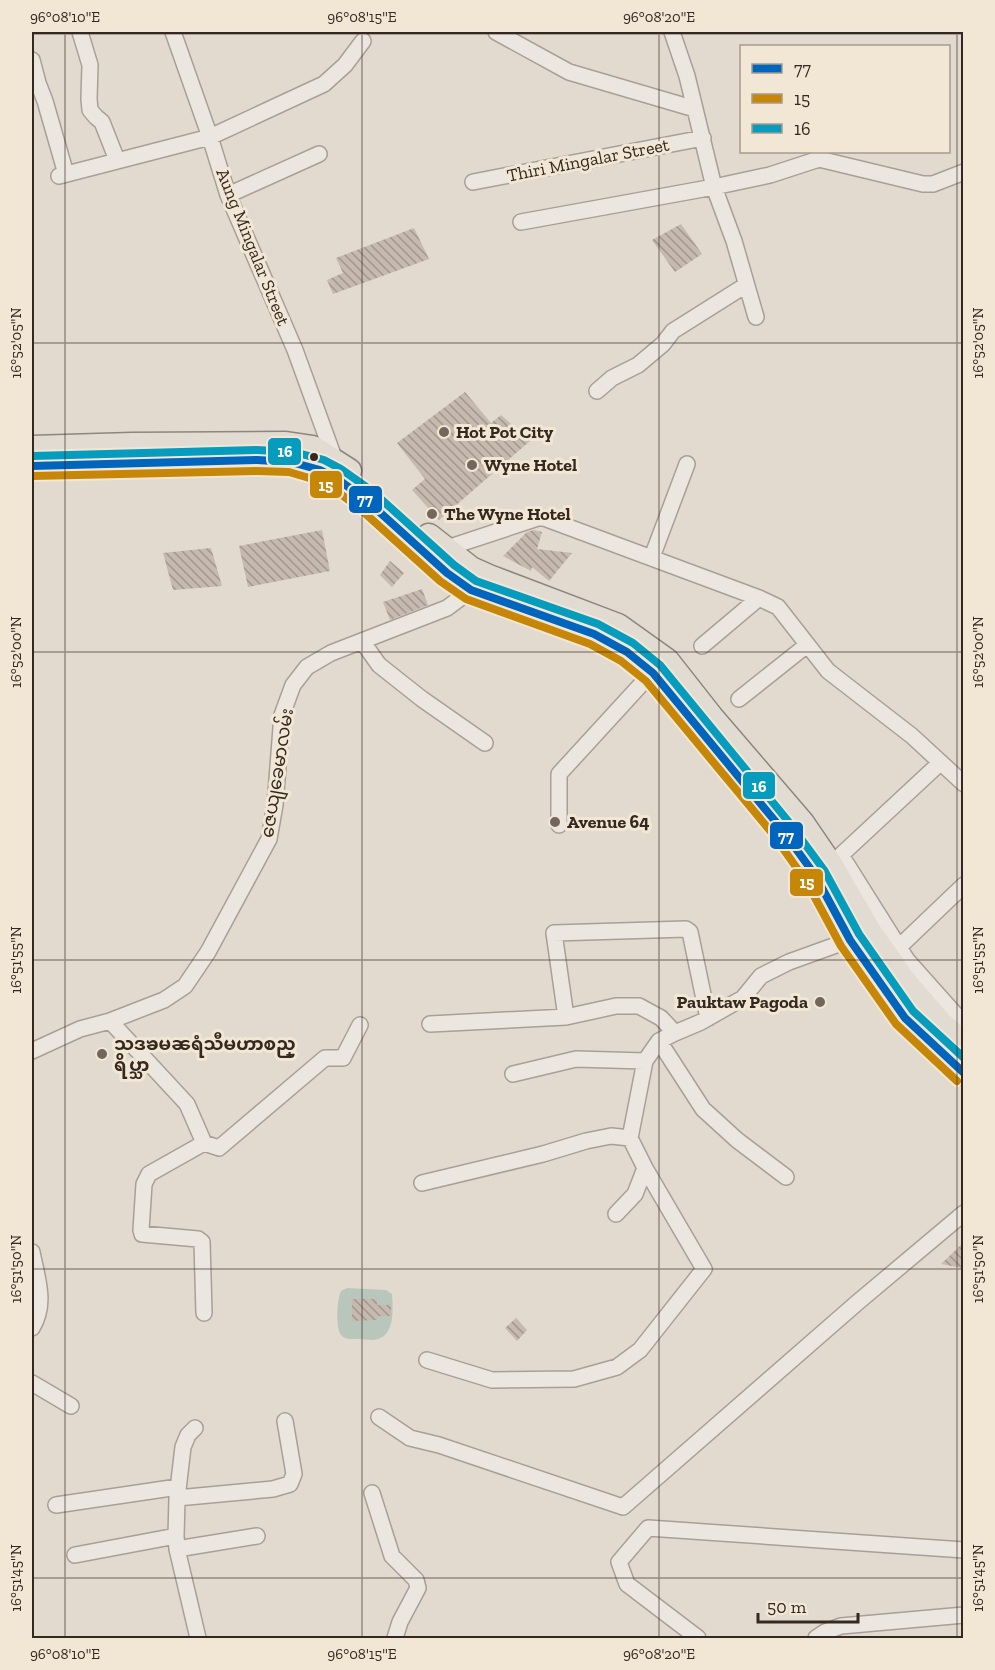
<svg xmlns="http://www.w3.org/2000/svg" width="995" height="1670" viewBox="0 0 995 1670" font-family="'Zilla Slab','Noto Sans Myanmar',serif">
	<defs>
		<pattern id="building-back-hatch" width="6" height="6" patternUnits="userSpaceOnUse" patternTransform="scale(1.5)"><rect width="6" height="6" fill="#c6b9af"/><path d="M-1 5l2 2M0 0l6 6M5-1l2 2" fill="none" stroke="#a2968e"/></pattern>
	</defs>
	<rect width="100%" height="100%" fill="#e2dace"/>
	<path fill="#b9c6bc" d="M347,1288L386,1290L392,1294C393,1308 395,1334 378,1339C372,1341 366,1339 360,1339C354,1339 346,1340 342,1336C335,1329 337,1299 341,1291Z"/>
	<path fill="url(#building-back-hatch)" d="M681,224L702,254L675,272L652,240Z
		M414,228L429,259L333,294L327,280L343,273L336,258Z
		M465,392L491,423L501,415L530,441L439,520L412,490L425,479L397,443Z
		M322,530L330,571L248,587L239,546Z
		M534,530L542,532L537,549L572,553L549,581L532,567L531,571L503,556L527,532Z
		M211,548L222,586L173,590L163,553Z
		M390,561L404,573L392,587L380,575Z
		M422,589L428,605L390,620L383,602Z
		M963,1243V1268L941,1264Z
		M352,1299H377V1305H391V1316H377V1320L352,1321Z
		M516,1318L527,1330L517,1341L505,1328Z"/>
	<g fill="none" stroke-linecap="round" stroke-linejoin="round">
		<defs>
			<path id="street" d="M80,32L90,65L89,99L90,110L96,117L102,122L117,160
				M173,32L210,137L228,195L295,350L336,463
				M496,32L569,72L695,109
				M672,32L687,76L714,187L734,241L756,317
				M32,60L38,83L45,101L66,174
				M59,176L210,137L324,84L345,65L363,41
				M473,182L703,138
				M228,195L319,154
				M521,222L714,187L770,175L819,159L923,184H933L964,172
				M597,391L612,378L638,365L663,344L673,331L746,285
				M444,549L538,518H544L759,598L778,607L828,671L912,736L964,784
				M652,557L687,464
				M362,641L379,665L422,699L485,743
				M702,646L759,598
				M739,699L807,645
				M940,763L841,855L907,960L964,1024
				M559,825V774L658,666
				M898,948L964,885
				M566,1017L554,933L686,929L690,932L708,1018
				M110,1021L187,1104L204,1143L219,1148L325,1058H343L360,1025
				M430,1024L566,1017L616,1006H639L661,1018L675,1033L701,1022L743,998L761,976L789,962L850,940L858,936
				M659,1041L703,1109L737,1140L786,1177
				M32,1051L80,1029L110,1021L164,1000L185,986L208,952L269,839L275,805L282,715L293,685L307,667L331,653L447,608L471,590L474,585
				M513,1074L576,1059L645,1061
				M422,1183L543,1154L586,1141L611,1136L630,1138L645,1061L659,1041L675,1033
				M616,1214L635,1194L645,1168L630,1138
				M32,1252C37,1278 47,1304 32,1328
				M204,1313L202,1242L198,1239L142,1234L141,1230L144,1184L149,1174L204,1143
				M427,1360L492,1380L574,1379L617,1367L640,1350L704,1269L645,1168
				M32,1383L71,1406
				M379,1417L410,1438L439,1445L623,1507L858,1302L964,1213
				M195,1428L188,1435L183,1447L177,1498L176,1536L177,1549L198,1638
				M372,1493L392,1556L416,1580L418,1588L400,1622L395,1638
				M177,1498L273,1489L290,1484L294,1474L285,1421
				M56,1505L178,1487
				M177,1549L257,1536
				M75,1555L176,1536
				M698,1638L627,1584L619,1562L648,1528L964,1550
				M816,1638L825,1632L841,1626L964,1615"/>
			<path id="primary" d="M32,448L132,445L286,444L313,448L349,471
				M32,466L257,460L291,462L320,470L336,478L365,499L447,573L471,590L594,634L627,652L653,673L780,827L815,875L850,940L905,1018L964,1073
				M429,536L471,569L489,577L618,626L667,661L711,717L802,823L830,864L868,930L903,980L941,1024L964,1044"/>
		</defs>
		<use href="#street" stroke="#a8a097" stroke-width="18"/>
		<use href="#primary" stroke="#8d857e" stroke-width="27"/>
		<use href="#street" stroke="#ebe6df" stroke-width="15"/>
		<use href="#primary" stroke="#e2dbd1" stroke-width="24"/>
		<defs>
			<path id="bus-1" d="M32,466L257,460L291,462L320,470L336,478L365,499L447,573L471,590L594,634L627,652L653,673L780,827L815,875L850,940L905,1018L964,1073"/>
			<path id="bus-2" d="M32,476L257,471L289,472L316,480L331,487L358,507L440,581L466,599L590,644L621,661L646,681L772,833L806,881L841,946L896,1024L957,1081"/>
			<path id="bus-3" d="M32,456L257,450L294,452L324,460L341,469L372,491L454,565L476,581L598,624L633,643L660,665L788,821L824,870L859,934L913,1011L964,1058"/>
		</defs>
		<use href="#bus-1" stroke="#f2e7d5" stroke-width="12"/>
		<use href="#bus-2" stroke="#f2e7d5" stroke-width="12"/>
		<use href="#bus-3" stroke="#f2e7d5" stroke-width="12"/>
		<use href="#bus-1" stroke="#0065bd" stroke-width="8"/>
		<use href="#bus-2" stroke="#c68608" stroke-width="8"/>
		<use href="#bus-3" stroke="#059cbd" stroke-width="8"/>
	</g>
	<path fill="none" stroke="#352820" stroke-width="1.5" stroke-opacity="0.45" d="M65,32V1638M362,32V1638M659,32V1638M957,32V1638M32,34H964M32,343H964M32,652H964M32,960H964M32,1269H964M32,1578H964"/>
	<g fill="#72665d" stroke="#f2e7d5" stroke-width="2">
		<circle cx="444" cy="432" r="6"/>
		<circle cx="472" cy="465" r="6"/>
		<circle cx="432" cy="514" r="6"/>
		<circle cx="555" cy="822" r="6"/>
		<circle cx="820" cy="1002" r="6"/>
		<circle cx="102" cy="1054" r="6"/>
	</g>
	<circle fill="#352820" stroke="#f2e7d5" stroke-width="2" cx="314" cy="457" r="5"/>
	<g text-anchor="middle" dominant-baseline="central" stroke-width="6" stroke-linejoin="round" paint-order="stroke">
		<g font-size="18" fill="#352820" stroke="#f2e7d5">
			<text transform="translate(588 160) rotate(-11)">Thiri Mingalar Street</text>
			<text transform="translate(253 247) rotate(68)">Aung Mingalar Street</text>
			<text transform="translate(277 773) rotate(-81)">ဇေယျခေမာလမ်း</text>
		</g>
		<g font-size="18" font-weight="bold" fill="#352820" stroke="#f2e7d5" text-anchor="start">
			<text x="456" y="432">Hot Pot City</text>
			<text x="484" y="465">Wyne Hotel</text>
			<text x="444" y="514">The Wyne Hotel</text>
			<text x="567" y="822">Avenue 64</text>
			<text x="808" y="1002" text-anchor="end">Pauktaw Pagoda</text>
			<text x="114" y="1044">သဒၶမၼရံသီမဟာစည္<tspan x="114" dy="21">ရိပ္သာ</tspan></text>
		</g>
	</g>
	<g stroke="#f2e7d5" stroke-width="2">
		<rect x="267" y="437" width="35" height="29" rx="6" fill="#059cbd"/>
		<rect x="309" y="470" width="34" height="29" rx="6" fill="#c68608"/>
		<rect x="348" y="485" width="35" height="29" rx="6" fill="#0065bd"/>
		<rect x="742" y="771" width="34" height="29" rx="6" fill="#059cbd"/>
		<rect x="769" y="821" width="35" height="29" rx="6" fill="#0065bd"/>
		<rect x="789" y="868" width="35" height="29" rx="6" fill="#c68608"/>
	</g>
	<g font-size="16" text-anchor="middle" font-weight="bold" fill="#fff">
		<text x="285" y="457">16</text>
		<text x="326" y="491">15</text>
		<text x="365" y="505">77</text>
		<text x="759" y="792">16</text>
		<text x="786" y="842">77</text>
		<text x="807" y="888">15</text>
	</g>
	<rect width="995" height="1670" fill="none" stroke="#f2e7d5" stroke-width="66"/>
	<rect x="740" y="45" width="210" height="108" fill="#f2e7d5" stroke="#a69b8d" stroke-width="1.5"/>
	<rect x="752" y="64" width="30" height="9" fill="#0065bd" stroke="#a69b8d" stroke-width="1.5"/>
	<text x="794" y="75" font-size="18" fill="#352820">77</text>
	<rect x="752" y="94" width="30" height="9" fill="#c68608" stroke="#a69b8d" stroke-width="1.5"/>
	<text x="794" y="105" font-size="18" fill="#352820">15</text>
	<rect x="752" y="124" width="30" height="9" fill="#059cbd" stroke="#a69b8d" stroke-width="1.5"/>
	<text x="794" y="135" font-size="18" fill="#352820">16</text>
	<path d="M758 1613v9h100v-9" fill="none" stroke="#352820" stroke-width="3"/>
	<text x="767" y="1613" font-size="18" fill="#352820" stroke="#f2e7d5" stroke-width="4.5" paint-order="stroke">50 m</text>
	<rect x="33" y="33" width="929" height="1604" fill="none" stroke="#352820" stroke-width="2"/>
	<g font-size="15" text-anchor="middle" fill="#352820">
		<text x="65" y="22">96°08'10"E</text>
		<text x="362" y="22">96°08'15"E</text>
		<text x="659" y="22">96°08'20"E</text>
		<text transform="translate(16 343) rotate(-90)" y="5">16°52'05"N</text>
		<text transform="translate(978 343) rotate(-90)" y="5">16°52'05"N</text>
		<text transform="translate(16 652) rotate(-90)" y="5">16°52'00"N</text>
		<text transform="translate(978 652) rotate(-90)" y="5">16°52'00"N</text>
		<text transform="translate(16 960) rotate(-90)" y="5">16°51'55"N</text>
		<text transform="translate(978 960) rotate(-90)" y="5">16°51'55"N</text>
		<text transform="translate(16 1269) rotate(-90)" y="5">16°51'50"N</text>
		<text transform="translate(978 1269) rotate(-90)" y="5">16°51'50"N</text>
		<text transform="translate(16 1578) rotate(-90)" y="5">16°51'45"N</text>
		<text transform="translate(978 1578) rotate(-90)" y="5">16°51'45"N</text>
		<text x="65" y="1659">96°08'10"E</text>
		<text x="362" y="1659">96°08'15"E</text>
		<text x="659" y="1659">96°08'20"E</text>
	</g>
</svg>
